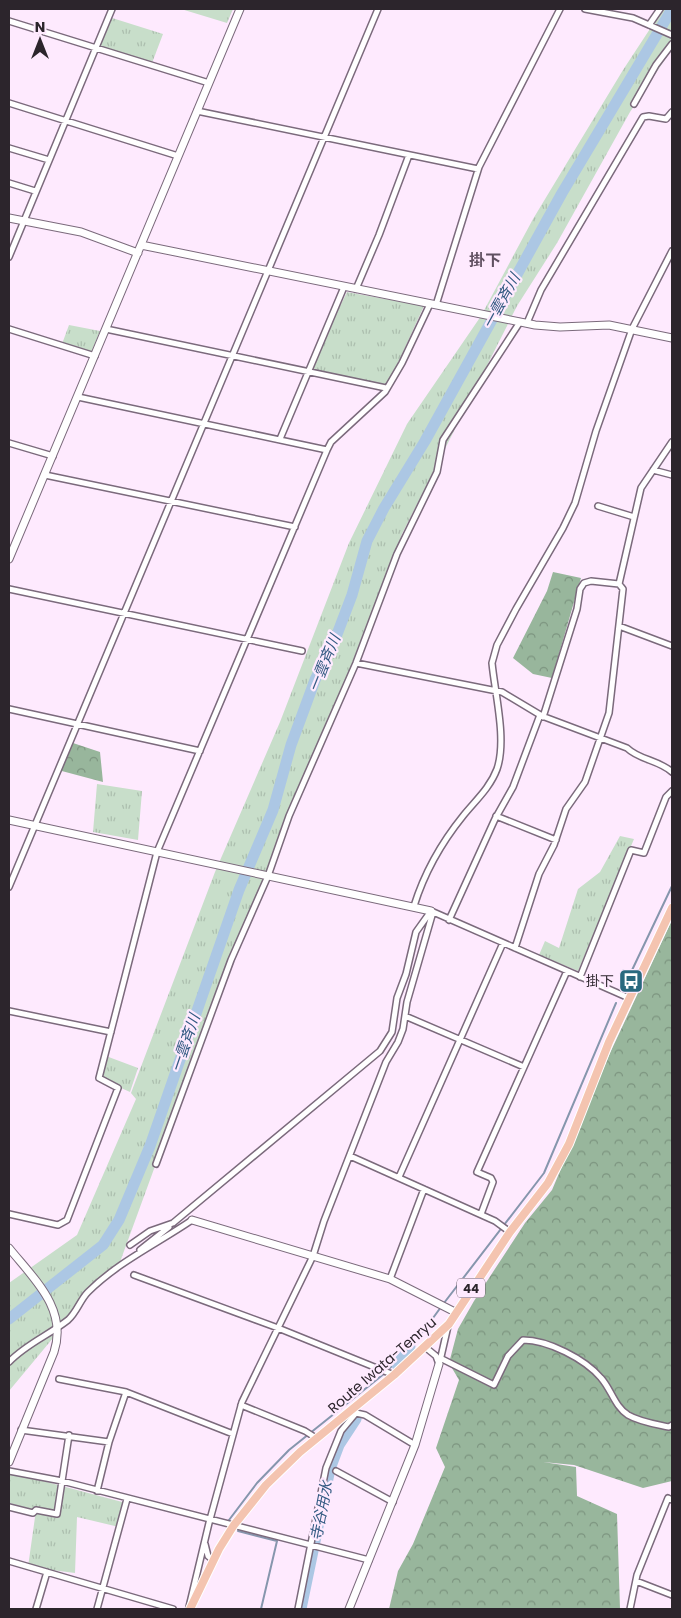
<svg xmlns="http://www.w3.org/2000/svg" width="681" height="1618" viewBox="0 0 681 1618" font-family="Poppins,'Noto Sans JP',sans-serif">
	<defs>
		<pattern id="grass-tufts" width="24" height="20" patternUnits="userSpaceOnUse" patternTransform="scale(1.25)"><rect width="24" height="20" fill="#c8deca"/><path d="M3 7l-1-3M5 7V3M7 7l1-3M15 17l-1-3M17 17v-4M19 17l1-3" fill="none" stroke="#acbeae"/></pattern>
		<pattern id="forest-crowns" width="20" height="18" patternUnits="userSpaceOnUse" patternTransform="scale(1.25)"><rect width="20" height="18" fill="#98b69c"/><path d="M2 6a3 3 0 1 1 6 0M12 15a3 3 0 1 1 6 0" fill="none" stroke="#7c947f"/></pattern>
	</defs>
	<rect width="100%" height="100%" fill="#feeafe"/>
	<path fill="url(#grass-tufts)" d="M181,9H233L227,23Z
		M663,9H672V49L630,112L557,243L517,306L402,534L336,709L185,1084L120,1262L68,1320L9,1391V1283L77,1235L136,1099L131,1093L215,872L280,722L349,543L407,424L481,316L533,219L623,70Z
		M109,17L163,34L152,63L97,46Z
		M347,292L424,306L388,385L308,371Z
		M69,325L100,331L91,353L62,344Z
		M97,784L142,791L138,840L93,832Z
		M620,836L634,839L578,971L539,955L545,941L559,948L578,889L600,872Z
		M106,1056L138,1068L130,1092L99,1078Z
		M9,1472L126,1503L119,1527L77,1517L75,1573L28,1567L36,1510L9,1503Z"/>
	<path fill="url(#forest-crowns)" d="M553,572L581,578L552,678L533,674L513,658L547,591Z
		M70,742L100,752L103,782L58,770Z
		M672,920V1481L643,1488L574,1465L543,1462L576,1467L577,1496L617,1514L620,1609H389L398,1571L413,1544L445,1467L436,1448L459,1380L449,1363L458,1329L474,1301L525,1223L552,1190L610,1053Z"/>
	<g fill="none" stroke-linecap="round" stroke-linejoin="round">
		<path stroke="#8696ad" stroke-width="2" d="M624,987L672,886
			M444,1303L544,1173L616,1003
			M229,1520L257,1483L289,1450L385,1373L417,1340L441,1307
			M238,1531L277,1541L261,1609"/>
		<path stroke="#acc7e4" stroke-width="11" d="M9,1319L103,1245L119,1220L150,1146L239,890L273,810L291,745L315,680L336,637L352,595L367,541L384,508L425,441L562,193L672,9
			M397,1365L410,1346
			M301,1609L330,1469L339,1445L356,1419"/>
		<defs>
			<path id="street" d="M585,9L633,18L672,35
				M9,21L209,83
				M649,25L660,9
				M9,103L178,156
				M634,104L656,65L672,44
				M197,111L478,169
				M9,148L49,160
				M9,183L35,191
				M9,257L112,9
				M356,289L379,235L409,155
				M436,305L479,167L560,9
				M527,323L541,290L643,117L649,116L666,119L672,112
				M9,329L95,356
				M106,329L386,388
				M78,397L327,450
				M280,439L344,287
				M9,443L53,456
				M653,470L672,475
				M45,475L295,527
				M598,506L634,517
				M9,589L302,651
				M619,626L672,646
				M356,663L502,692L542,716L627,748C639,760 659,760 672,772
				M9,709L200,751
				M543,717L577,609L580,589L584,583L591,581L619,584
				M496,816L556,840
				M9,887L378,9
				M414,906C424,874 442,842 463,816C475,801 490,788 497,769C507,740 495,694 492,663L497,645L516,609L563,528L575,503L596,431L632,329L672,251
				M449,920L495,819L513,787L540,715
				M515,948L539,874L554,845L566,809L585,782L609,713L623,589L619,584L641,488L672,442
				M580,977L631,850L644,853L666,797L672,791
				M9,1011L111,1032
				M405,1016L524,1067
				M350,1156L495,1221L510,1232
				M156,1164L231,960L268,876L289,816L356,663L397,554L437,472L443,440L520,322
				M399,1177L503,943
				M9,1214L58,1225L67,1220L118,1088L99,1078L157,852L327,450L331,442L385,392L402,363L430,304
				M481,1214L493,1182L491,1178L477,1172L567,971
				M130,1245L150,1231L173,1223L380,1051L392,1032L397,998L406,974L416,932L431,911L629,998
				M140,1250L169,1227
				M134,1275L278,1328L394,1375
				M390,1279L424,1189
				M425,1347L436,1356L439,1364
				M440,1358L494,1385L508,1356L523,1340C548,1340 585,1359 601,1378C611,1389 615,1407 628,1415C640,1422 655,1424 669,1427L672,1425
				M440,1361L448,1326
				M9,1362C26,1344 49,1335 68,1320C77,1312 80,1300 88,1292C118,1262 157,1244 192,1220
				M59,1379L126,1392L233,1434
				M241,1405L305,1431L316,1438
				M356,1413L365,1415L415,1445
				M21,1430L109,1442
				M9,1471L62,1481L369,1560
				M336,1471L393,1502
				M97,1491L109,1442L126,1392
				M9,1507L33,1513L36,1510L57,1514L69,1435
				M205,1544L208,1556L213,1560
				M9,1561L173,1609
				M636,1581L672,1595
				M189,1607L209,1523L242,1402L313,1256L324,1221L386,1062L398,1042L403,1029L407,1002L433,912
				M36,1609L47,1572
				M97,1609L127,1499
				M298,1609L326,1468L341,1431L356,1413L352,1409
				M630,1609L637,1575L668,1498L672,1500"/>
			<path id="secondary" d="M9,218L81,232L138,253
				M141,245L535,325L560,327L609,325L672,338
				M9,559L240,9
				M9,820L431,911
				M192,1220L390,1279L455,1312
				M9,1248C34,1279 68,1309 54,1352L9,1462
				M349,1609L415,1445L439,1364"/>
			<path id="primary" d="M190,1609L219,1549L234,1525L266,1485L300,1452L394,1375L449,1324L510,1232L548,1183L569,1144L609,1042L672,908"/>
		</defs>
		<use href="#street" stroke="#7b6a7c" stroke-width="8"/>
		<use href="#secondary" stroke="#7b6a7c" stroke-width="9"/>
		<use href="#primary" stroke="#fff" stroke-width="10"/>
		<use href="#street" stroke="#fff" stroke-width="5"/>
		<use href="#secondary" stroke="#fff" stroke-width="7"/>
		<use href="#primary" stroke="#f4c4b0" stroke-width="8"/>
	</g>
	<defs>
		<symbol id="bus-square" viewBox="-11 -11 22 22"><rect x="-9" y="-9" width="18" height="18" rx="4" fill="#29697e" stroke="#feeafe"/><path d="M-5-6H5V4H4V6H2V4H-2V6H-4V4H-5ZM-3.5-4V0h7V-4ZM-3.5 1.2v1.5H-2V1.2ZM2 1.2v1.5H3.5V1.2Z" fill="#fff"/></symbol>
	</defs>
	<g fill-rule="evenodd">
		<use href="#bus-square" x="617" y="967" width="28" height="28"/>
	</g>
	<g text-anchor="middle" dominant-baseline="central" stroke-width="4.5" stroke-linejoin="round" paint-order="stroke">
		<rect fill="#feeafe" stroke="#6b606b" stroke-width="1" x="457" y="1278.5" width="28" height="19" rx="4"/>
		<g font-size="12" font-weight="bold" fill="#2c252c">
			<text x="471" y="1288">44</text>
		</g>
		<g font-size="14" fill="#2c252c" stroke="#feeafe" text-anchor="end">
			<text x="614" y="981">掛下</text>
		</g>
		<g font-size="14" fill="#2c252c" stroke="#feeafe">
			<text transform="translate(382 1365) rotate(-41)">Route Iwata-Tenryu</text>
		</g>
		<g font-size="15" font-style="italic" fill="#325a82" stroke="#feeafe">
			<text transform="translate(501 301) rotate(-61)">一雲斉川</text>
			<text transform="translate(324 663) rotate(-68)">一雲斉川</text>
			<text transform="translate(185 1043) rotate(-71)">一雲斉川</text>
			<text transform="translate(321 1511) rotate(-79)">寺谷用水</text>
		</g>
		<g font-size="16" font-weight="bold" fill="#605061" stroke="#feeafe">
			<text x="485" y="260">掛下</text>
		</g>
	</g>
	<rect width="681" height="1618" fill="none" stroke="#2c252c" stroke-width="20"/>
	<g transform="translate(40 40)" stroke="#feeafe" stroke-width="4" paint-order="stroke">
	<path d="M0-4L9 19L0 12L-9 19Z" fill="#2c252c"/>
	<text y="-8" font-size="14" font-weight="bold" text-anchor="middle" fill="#2c252c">N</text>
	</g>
</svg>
